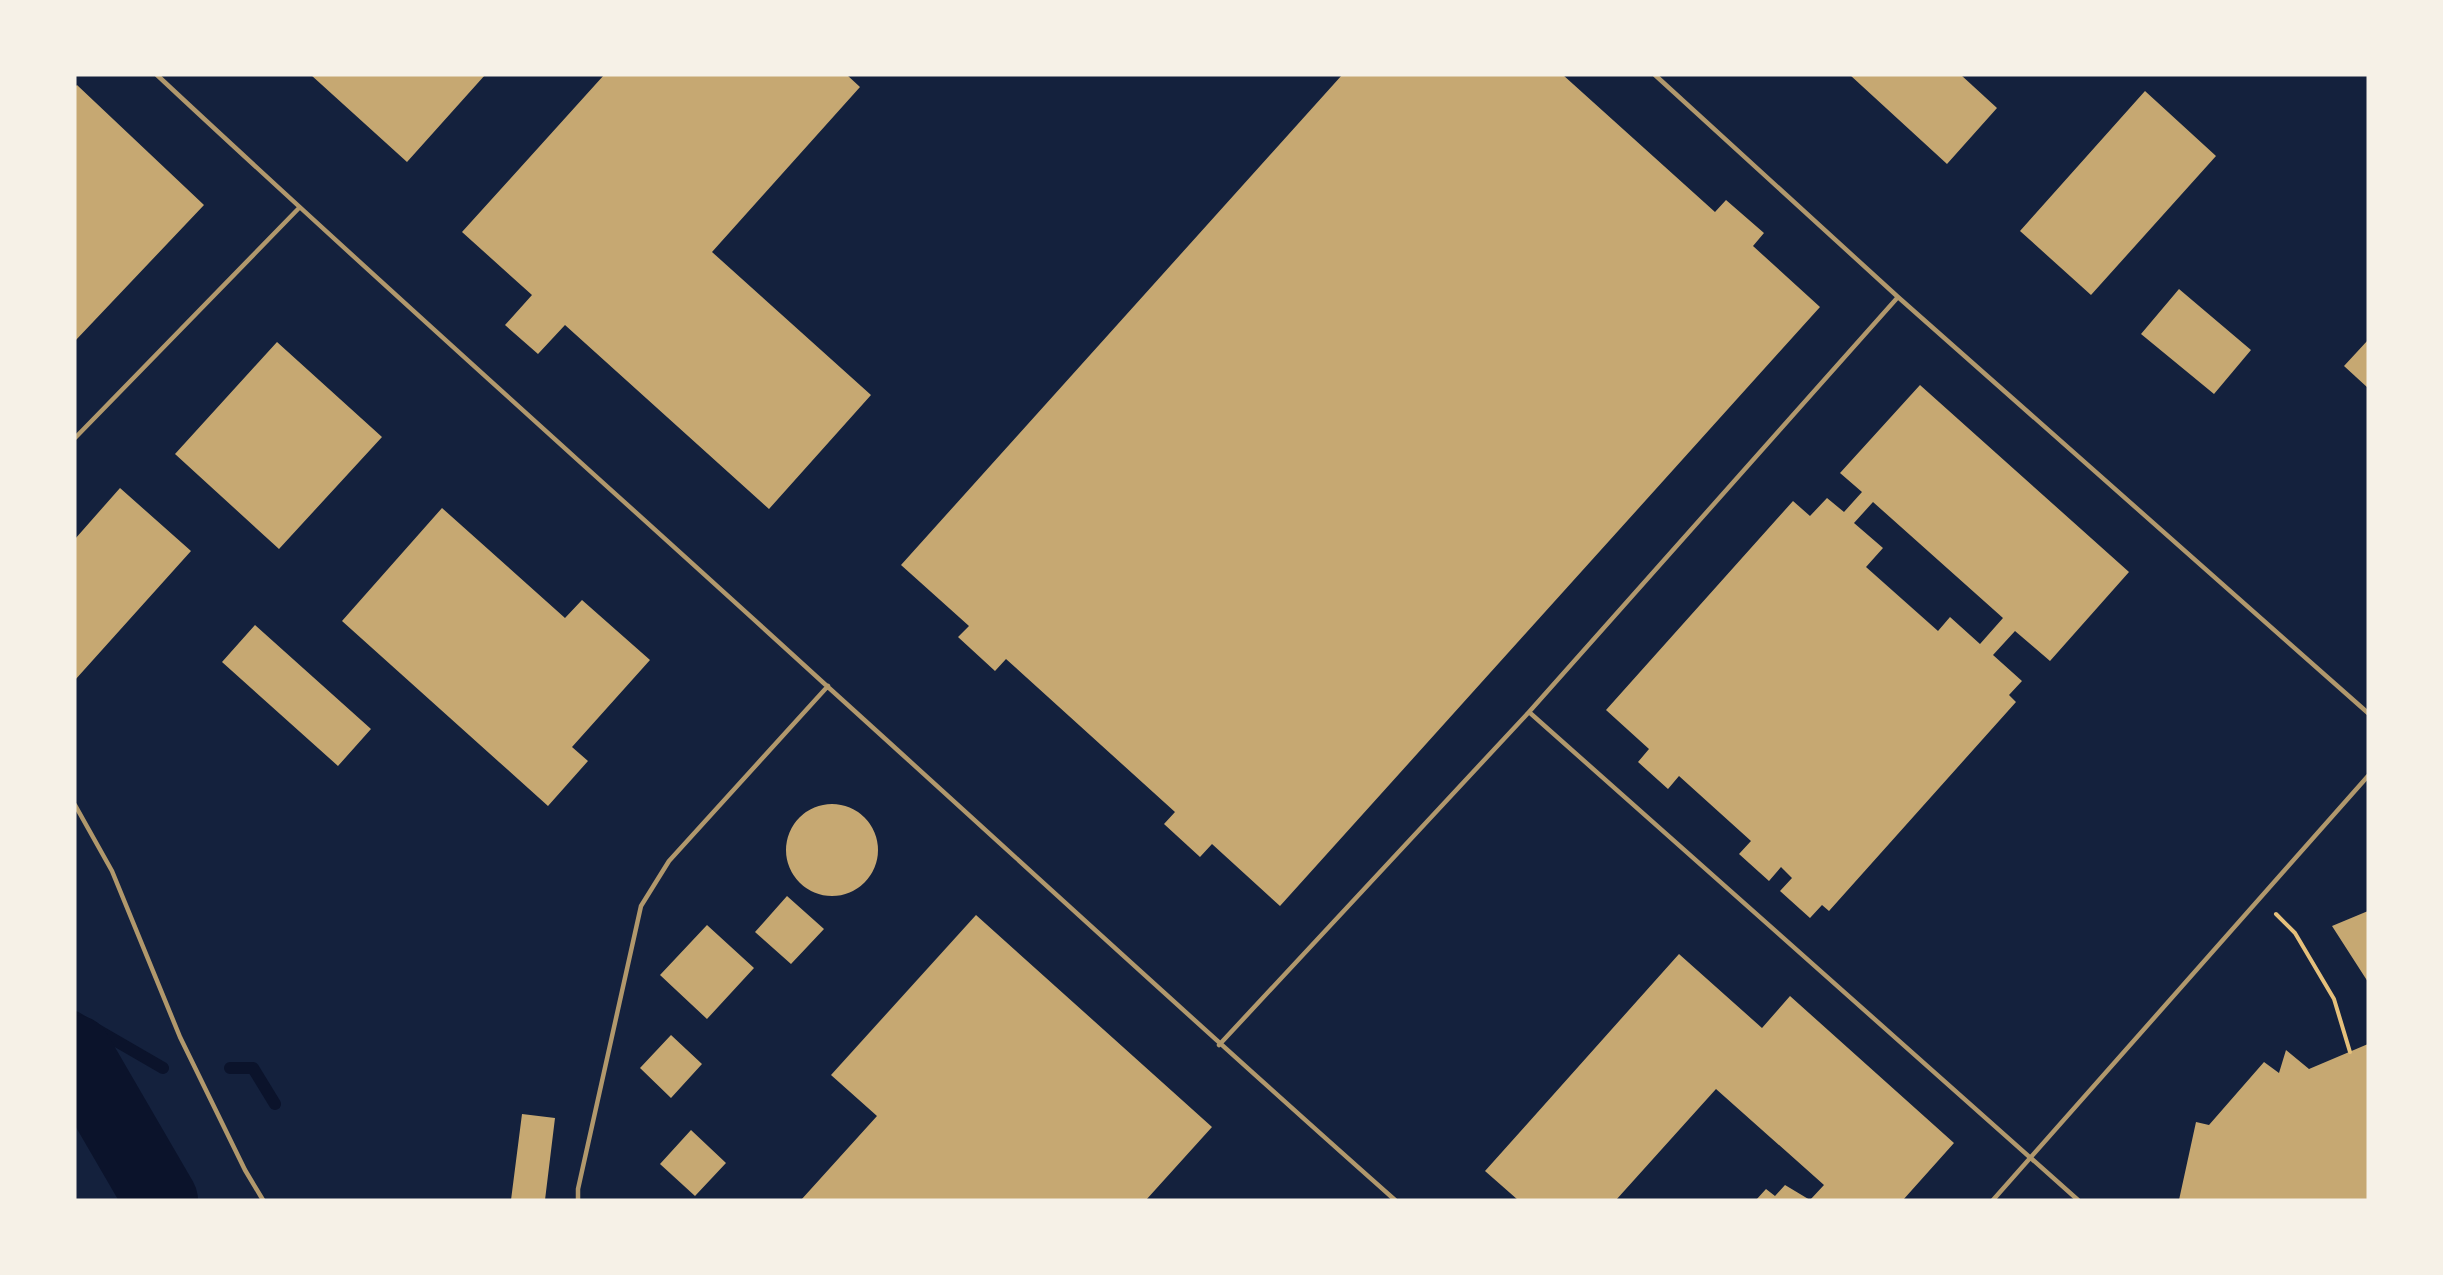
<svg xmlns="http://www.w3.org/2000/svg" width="2443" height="1275" viewBox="0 0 2443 1275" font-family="'Sofia Sans Condensed',sans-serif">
	<rect width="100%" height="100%" fill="#14213d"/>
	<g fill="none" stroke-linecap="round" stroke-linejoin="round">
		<path stroke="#0b132b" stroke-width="12" d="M75,1017L163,1068
			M230,1068H253L275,1104"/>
		<path stroke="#0b132b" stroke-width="74" d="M75,1052L161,1200"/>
	</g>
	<path fill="#c6a872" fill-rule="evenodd" d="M311,75H485L407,162Z
		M604,75H847L860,87L712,252L871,395L769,509L565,325L538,354L505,325L532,295L462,232Z
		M1342,75H1563L1715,212L1726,200L1764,233L1753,246L1820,307L1280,906L1212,844L1200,857L1164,824L1175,812L1006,659L995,671L958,637L969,626L901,565Z
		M1850,75H1961L1997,108L1947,164Z
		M77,85L204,205L75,341V87Z
		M2145,91L2216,156L2091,295L2020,231Z
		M2179,289L2251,350L2214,394L2141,334Z
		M2368,340V388L2344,366Z
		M277,342L382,437L279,549L175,454Z
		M1920,385L2129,572L2050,661L2015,631L1993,655L2022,681L2009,695L2016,702L1829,911L1822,905L1810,918L1780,891L1792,878L1781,867L1769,881L1739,854L1751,841L1679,776L1668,789L1638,762L1649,749L1606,710L1793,501L1810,516L1827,498L1844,512L1862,492L1840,473ZM1873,502L2003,618L1980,644L1950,617L1938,631L1866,567L1883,548L1854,523Z
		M120,488L191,551L75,680V539Z
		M442,508L565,618L582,600L650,660L572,747L588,761L548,806L342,621Z
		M255,625L371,729L338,766L222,662Z
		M786 850a46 46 0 1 1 92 0a46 46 0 1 1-92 0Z
		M787,896L824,929L791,964L755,932Z
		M2368,911V982L2332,926Z
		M976,915L1212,1127L1146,1200H801L877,1116L831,1075Z
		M707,925L754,968L707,1019L660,975Z
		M1679,954L1762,1028L1790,996L1954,1143L1903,1200H1756L1766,1189L1775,1196L1785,1185L1810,1200L1824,1185L1716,1089L1616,1200H1518L1485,1171Z
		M671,1035L702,1064L671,1098L640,1068Z
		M2368,1044V1200H2179L2196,1122L2209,1125L2264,1062L2279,1073L2286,1050L2309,1069Z
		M522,1114L555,1118L545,1200H511Z
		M691,1130L726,1163L695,1196L660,1164Z"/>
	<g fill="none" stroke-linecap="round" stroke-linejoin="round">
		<path stroke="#e5c07b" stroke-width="4" d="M2276,914L2295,933L2334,999L2350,1052"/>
		<path stroke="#b1986c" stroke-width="4.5" d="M157,75C378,282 605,483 828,687C1017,858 1204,1031 1395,1200
			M1655,75L1898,297L2368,713
			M75,438L299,208
			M1529,712L2078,1200
			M75,805L112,871L180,1037L245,1170L263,1200
			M1219,1045L1529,712L1898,297
			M578,1200V1189L641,906L669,861L828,686
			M1993,1200L2368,776"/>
	</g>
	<rect width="2443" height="1275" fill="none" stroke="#f6f1e7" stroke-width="153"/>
</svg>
